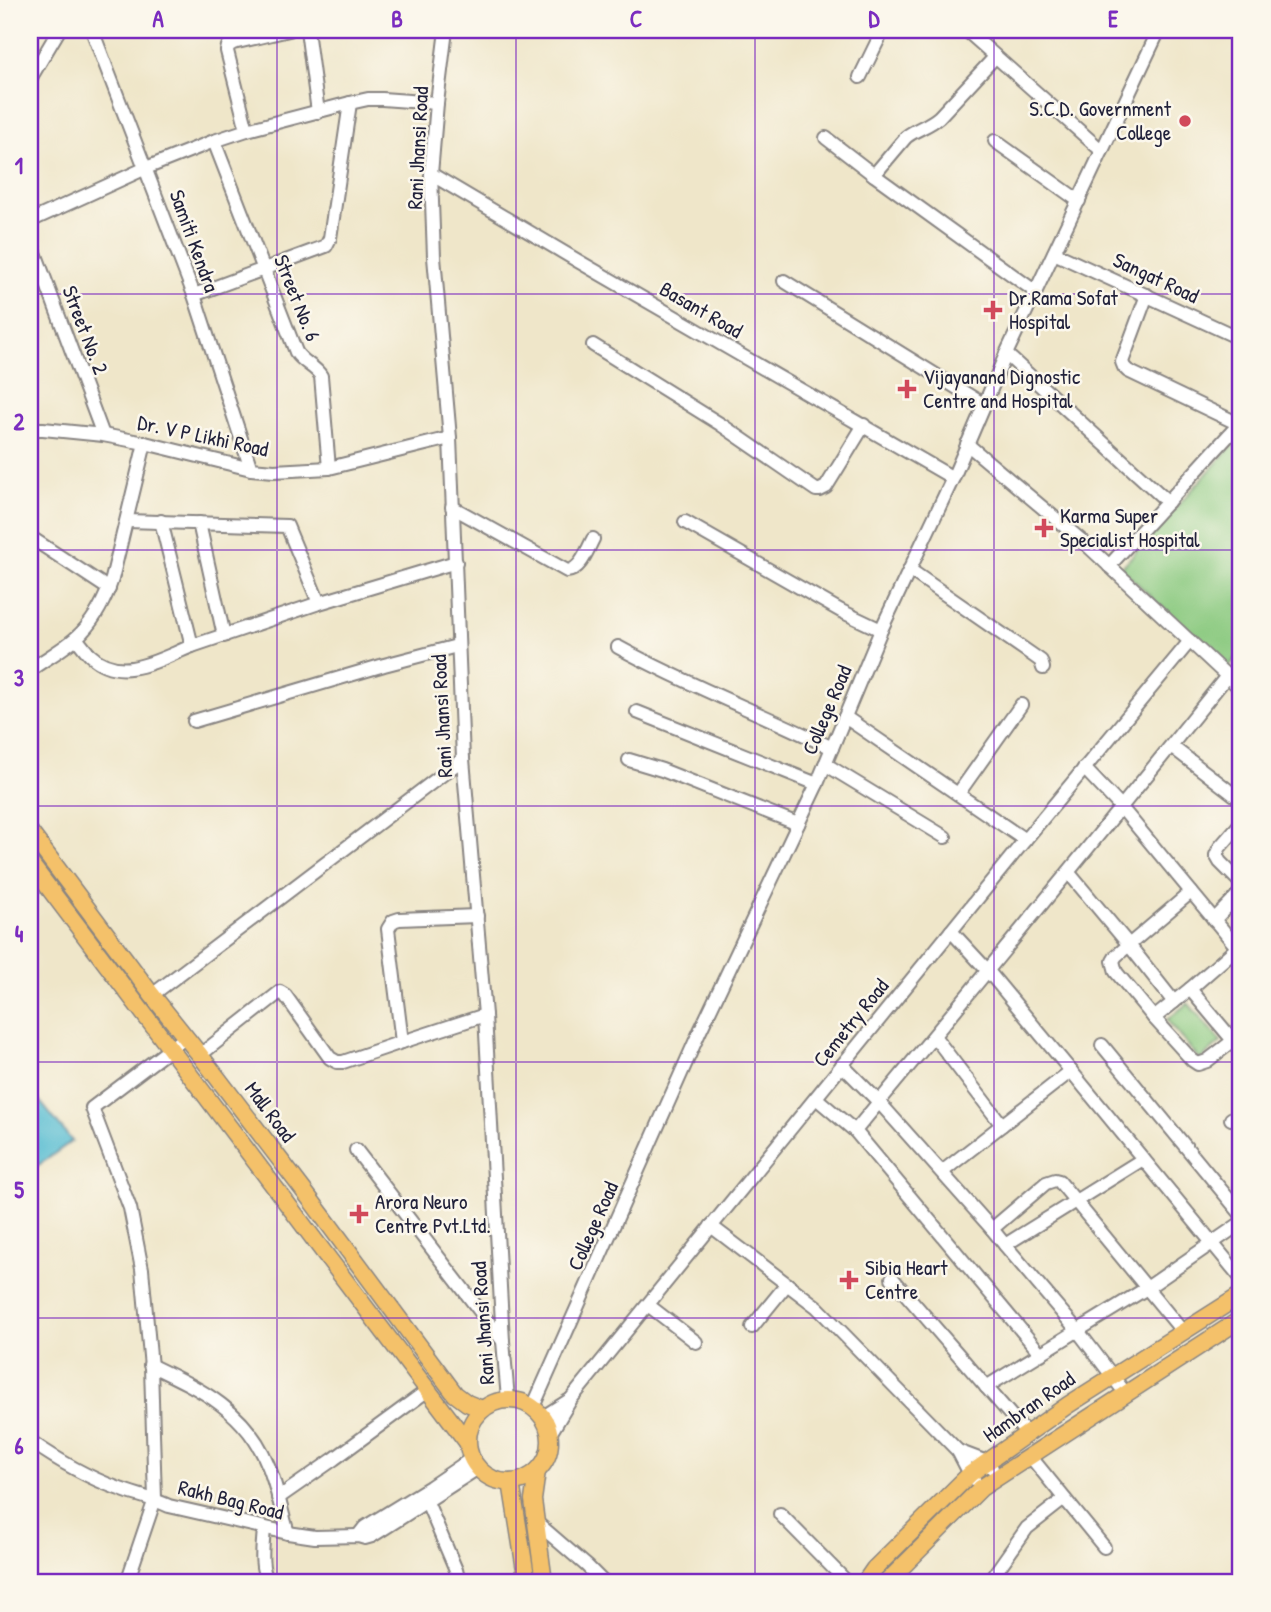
<svg xmlns="http://www.w3.org/2000/svg" width="1271" height="1612" viewBox="0 0 1271 1612" font-family="'Patrick Hand',sans-serif">
<rect width="100%" height="100%" fill="#fbf7ec"/>
<filter id="ink" filterUnits="userSpaceOnUse"><feTurbulence type="fractalNoise" baseFrequency=".0143" numOctaves="2"/><feDisplacementMap in="SourceGraphic" scale="14" xChannelSelector="R" yChannelSelector="G"/><feConvolveMatrix kernelMatrix="1 2 1 2 8 2 1 2 1" color-interpolation-filters="sRGB"/></filter>
<filter id="wash" filterUnits="userSpaceOnUse"><feTurbulence type="fractalNoise" baseFrequency=".00686" numOctaves="4" result="noise"/><feDisplacementMap in="SourceGraphic" scale="28" xChannelSelector="R" yChannelSelector="G"/><feGaussianBlur stdDeviation="1.57" result="paint"/><feColorMatrix in="noise" values="0 0 0 0 0 0 0 0 0 0 0 0 0 0 0 0 0 1.4 0 .05"/><feComposite in="paint" operator="in"/></filter>
<g filter="url(#wash)">
<rect width="100%" height="100%" fill="#efe6c9"/>
<g fill="#8cca81" stroke="#57765e" stroke-width="2">
<path d="M 1241,436 L 1241,653 L 1226,669 L 1121,568 Z"/>
<path d="M 1188,1003 L 1221,1042 L 1200,1060 L 1167,1020 Z"/>
</g>
<path fill="#53bbd1" stroke="#3a6e86" stroke-width="2" d="M 30,1089 L 72,1141 L 30,1171 Z"/>
</g>
<g filter="url(#ink)">
<g fill="none" stroke-linecap="round" stroke-linejoin="round">
<g stroke="#888482" stroke-width="16">
<g id="minor">
<path d="M 92,30 L 194,295 L 251,469"/>
<path d="M 307,30 L 318,112"/>
<path d="M 446,30 L 437,103 L 431,174 L 434,257 L 450,438 L 463,759 L 485,1015 L 503,1341 L 508,1399"/>
<path d="M 966,30 L 1102,151"/>
<path d="M 860,77 L 883,30"/>
<path d="M 30,79 L 59,30"/>
<path d="M 247,130 L 227,51 L 228,46 L 233,43 L 289,30"/>
<path d="M 826,138 L 874,175 L 1036,292"/>
<path d="M 214,141 L 296,352 C 303,363 315,366 321,376 L 329,468"/>
<path d="M 995,141 L 1079,201"/>
<path d="M 431,174 L 578,261 L 953,478"/>
<path d="M 874,175 L 906,137 C 916,129 929,126 939,117 L 995,57"/>
<path d="M 30,221 L 146,168 L 214,141 L 247,130 L 350,103 L 368,99 L 382,99 L 437,103"/>
<path d="M 30,239 L 103,435"/>
<path d="M 1054,253 L 1241,339"/>
<path d="M 784,281 L 983,404"/>
<path d="M 194,295 L 326,246 L 330,238 L 350,103"/>
<path d="M 1147,295 L 1122,362 L 1124,367 L 1128,371 L 1241,425"/>
<path d="M 593,345 L 720,424 L 816,490 L 820,490 L 826,487 L 864,425"/>
<path d="M 1006,354 L 1168,502"/>
<path d="M 30,429 L 43,429 L 103,435 L 145,443 L 251,469 L 274,471 L 329,468 L 450,438"/>
<path d="M 967,444 L 1088,546 L 1241,689"/>
<path d="M 452,507 L 567,571 C 581,570 587,550 593,539"/>
<path d="M 127,521 L 287,526 L 319,603 L 456,562"/>
<path d="M 161,521 L 192,646 L 319,603"/>
<path d="M 685,522 L 841,611 L 881,630"/>
<path d="M 199,523 L 224,636"/>
<path d="M 30,537 L 109,589"/>
<path d="M 1109,566 L 1239,424"/>
<path d="M 910,570 L 1034,656 L 1041,661 L 1043,668"/>
<path d="M 76,638 C 81,644 85,650 90,655 C 121,684 159,659 192,646"/>
<path d="M 618,647 C 687,685 761,713 832,748"/>
<path d="M 30,670 C 46,658 70,646 83,631 C 96,617 106,597 112,579 L 145,443"/>
<path d="M 637,712 L 817,784"/>
<path d="M 845,717 L 1025,840"/>
<path d="M 194,721 L 384,665 L 457,646"/>
<path d="M 1171,746 L 1241,800"/>
<path d="M 629,760 L 662,770 L 798,824"/>
<path d="M 825,764 L 945,837"/>
<path d="M 1084,768 L 1120,806 L 1241,952"/>
<path d="M 958,794 L 1021,705"/>
<path d="M 1241,823 L 1220,847 L 1216,855 L 1220,862 L 1241,883"/>
<path d="M 1069,873 L 1129,945 L 1174,1002"/>
<path d="M 477,916 L 399,919 L 393,921 L 388,929 L 402,1042 L 485,1015"/>
<path d="M 1214,920 L 1241,892"/>
<path d="M 951,931 L 988,971 L 1071,1071 L 1241,1278"/>
<path d="M 1238,947 L 1190,989 L 1241,1050"/>
<path d="M 1190,989 L 1154,1018 L 1192,1060 L 1198,1064 L 1207,1061 L 1234,1040"/>
<path d="M 152,995 L 463,759"/>
<path d="M 1154,1018 L 1116,972 L 1113,961 L 1116,956 L 1191,892"/>
<path d="M 934,1036 L 1002,1125 L 942,1172"/>
<path d="M 1102,1045 L 1241,1214"/>
<path d="M 200,1055 L 280,992 L 285,995 L 330,1058 L 337,1062 L 343,1062 L 402,1042"/>
<path d="M 842,1065 L 879,1102 L 855,1131 L 1041,1354"/>
<path d="M 816,1098 L 855,1131"/>
<path d="M 1231,1119 L 1241,1113"/>
<path d="M 1002,1125 L 1071,1071"/>
<path d="M 356,1150 L 503,1341"/>
<path d="M 711,1226 L 817,1307 L 958,1451 L 970,1474 L 974,1479"/>
<path d="M 992,1229 L 1005,1245 L 1143,1159"/>
<path d="M 1005,1245 L 1078,1331 L 1126,1394"/>
<path d="M 892,1278 L 1027,1434"/>
<path d="M 648,1305 L 696,1342"/>
<path d="M 752,1327 L 787,1284"/>
<path d="M 1183,1332 L 1059,1181 L 1055,1180 L 1046,1183 L 992,1229 L 879,1102 C 996,961 1112,819 1227,676"/>
<path d="M 150,1365 C 200,1389 246,1410 268,1465 C 277,1486 281,1511 288,1533"/>
<path d="M 986,1387 L 1147,1288 L 1241,1223"/>
<path d="M 533,1407 L 699,1033 L 817,784 L 881,630 L 953,478 L 1006,354 L 1159,30"/>
<path d="M 543,1417 L 568,1401"/>
<path d="M 550,1434 L 571,1399 L 1025,840 L 1190,641"/>
<path d="M 30,1441 C 56,1459 87,1477 117,1488 C 135,1495 152,1498 169,1506 L 288,1533 L 315,1537 L 358,1536 L 365,1538 L 372,1536 L 399,1519 L 478,1468"/>
<path d="M 958,1451 L 987,1462 L 992,1468"/>
<path d="M 1030,1456 L 1104,1547"/>
<path d="M 278,1498 L 334,1459 L 428,1390"/>
<path d="M 427,1502 L 456,1570 L 459,1582"/>
<path d="M 780,1514 L 847,1582"/>
<path d="M 536,1522 L 587,1566 L 603,1582"/>
<path d="M 264,1528 C 263,1546 259,1566 268,1582"/>
<path d="M 358,1536 L 365,1527 L 430,1487 L 471,1459"/>
<path d="M 127,1582 L 155,1499 L 151,1367 L 142,1269 L 130,1208 L 92,1108 L 186,1037"/>
<path d="M 989,1582 L 1027,1528 L 1064,1499"/>
</g>
</g>
<g stroke="#888482" stroke-width="19">
<g id="major">
<path d="M 30,832 L 152,995 L 200,1055 L 310,1199 L 455,1394 L 467,1403 L 482,1409"/>
<path d="M 30,863 L 467,1442"/>
<circle cx="509" cy="1441" r="41"/>
<path d="M 537,1471 L 533,1500 L 544,1582"/>
<path d="M 511,1482 L 527,1582"/>
<path d="M 865,1582 L 874,1569 L 970,1474 L 1068,1405 L 1241,1295"/>
<path d="M 887,1582 L 981,1488 L 1241,1319"/>
</g>
</g>
<use href="#minor" stroke="#fff" stroke-width="12"/>
<use href="#major" stroke="#f4c16a" stroke-width="16"/>
</g>
</g>
<path fill="none" stroke="#7b2cbf" stroke-width="2" stroke-opacity="0.55" d="M 277,30 L 277,1582M 516,30 L 516,1582M 755,30 L 755,1582M 994,30 L 994,1582M 30,294 L 1241,294M 30,550 L 1241,550M 30,806 L 1241,806M 30,1062 L 1241,1062M 30,1318 L 1241,1318"/>
<g fill="#d1495b" stroke="#fbf7ec" stroke-width="2.5">
<circle cx="1185" cy="121" r="7"/>
<path d="M989.5 299.5h7v7h7v7h-7v7h-7v-7h-7v-7h7z"/>
<path d="M903.5 378.5h7v7h7v7h-7v7h-7v-7h-7v-7h7z"/>
<path d="M1040.5 517.5h7v7h7v7h-7v7h-7v-7h-7v-7h7z"/>
<path d="M355.5 1203.5h7v7h7v7h-7v7h-7v-7h-7v-7h7z"/>
<path d="M845.5 1269.5h7v7h7v7h-7v7h-7v-7h-7v-7h7z"/>
</g>
<g text-anchor="middle" stroke-width="5" stroke-linejoin="round" paint-order="stroke">
<g font-size="21" fill="#22223b" stroke="#fbf7ec" text-anchor="start">
<text x="1171" y="116" text-anchor="end">S.C.D. Government<tspan x="1171" dy="24">College</tspan></text>
<text x="1009" y="305">Dr.Rama Sofat<tspan x="1009" dy="24">Hospital</tspan></text>
<text x="923" y="384">Vijayanand Dignostic<tspan x="923" dy="24">Centre and Hospital</tspan></text>
<text x="1060" y="523">Karma Super<tspan x="1060" dy="24">Specialist Hospital</tspan></text>
<text x="375" y="1209">Arora Neuro<tspan x="375" dy="24">Centre Pvt.Ltd.</tspan></text>
<text x="865" y="1275">Sibia Heart<tspan x="865" dy="24">Centre</tspan></text>
</g>
<g font-size="21" fill="#22223b" stroke="#fbf7ec">
<text transform="translate(418 148) rotate(-87)" y="7">Rani Jhansi Road</text>
<text transform="translate(194 241) rotate(70)" y="7">Samiti Kendra</text>
<text transform="translate(1156 278) rotate(25)" y="7">Sangat Road</text>
<text transform="translate(297 298) rotate(68)" y="7">Street No. 6</text>
<text transform="translate(701 310) rotate(30)" y="7">Basant Road</text>
<text transform="translate(85 330) rotate(69)" y="7">Street No. 2</text>
<text transform="translate(203 436) rotate(12)" y="7">Dr. V P Likhi Road</text>
<text transform="translate(827 710) rotate(-67)" y="7">College Road</text>
<text transform="translate(442 716) rotate(-93)" y="7">Rani Jhansi Road</text>
<text transform="translate(851 1023) rotate(-51)" y="7">Cemetry Road</text>
<text transform="translate(270 1112) rotate(53)" y="7">Mall Road</text>
<text transform="translate(593 1226) rotate(-66)" y="7">College Road</text>
<text transform="translate(483 1323) rotate(-94)" y="7">Rani Jhansi Road</text>
<text transform="translate(1029 1407) rotate(-35)" y="7">Hambran Road</text>
<text transform="translate(231 1500) rotate(14)" y="7">Rakh Bag Road</text>
</g>
</g>
<rect width="1271" height="1612" fill="none" stroke="#fbf7ec" stroke-width="77"/>
<rect x="38" y="38" width="1194" height="1536" fill="none" stroke="#7b2cbf" stroke-width="2.5"/>
<g font-size="23" text-anchor="middle" font-weight="bold" fill="#7b2cbf">
<text x="158" y="27">A</text>
<text x="397" y="27">B</text>
<text x="636" y="27">C</text>
<text x="874" y="27">D</text>
<text x="1113" y="27">E</text>
<text x="19" y="174">1</text>
<text x="19" y="430">2</text>
<text x="19" y="686">3</text>
<text x="19" y="942">4</text>
<text x="19" y="1198">5</text>
<text x="19" y="1454">6</text>
</g>
</svg>
